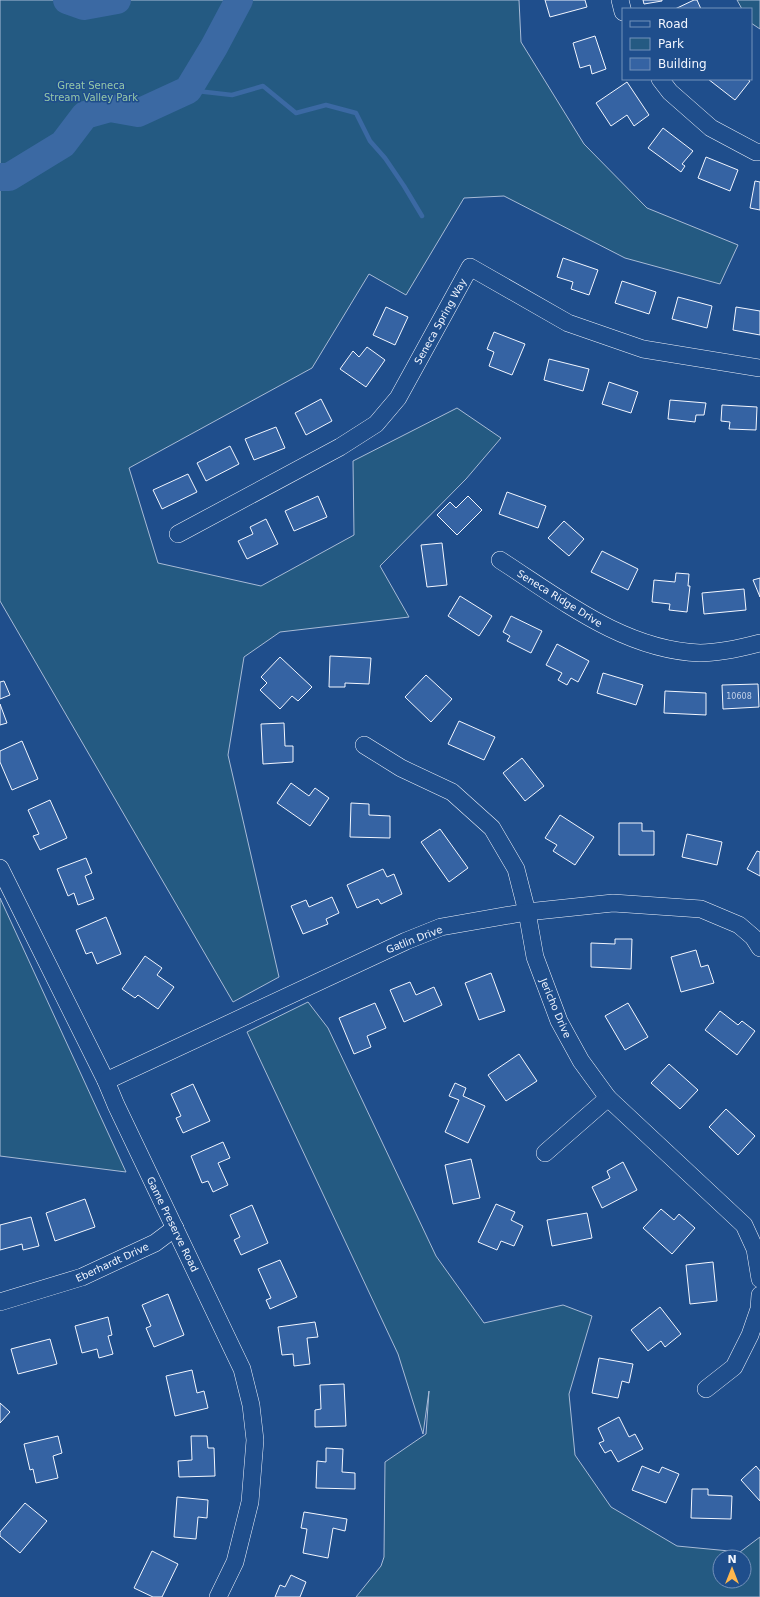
<svg xmlns="http://www.w3.org/2000/svg" width="760" height="1597" viewBox="0 0 760 1597" font-family="'DejaVu Sans',sans-serif">
<rect width="100%" height="100%" fill="#1f4e8c"/>
<g fill="#245a82" stroke="#a8bbd7" fill-rule="evenodd">
<path d="M 0,0 L 519,0 L 521,42 L 584,144 L 647,208 L 738,245 L 720,284 L 625,258 L 504,196 L 464,198 L 406,295 L 369,274 L 312,368 L 129,468 L 158,563 L 261,586 L 354,535 L 353,461 L 457,408 L 501,438 L 466,479 L 380,566 L 409,617 L 280,632 L 244,657 L 228,755 L 279,977 L 233,1002 L 0,601 Z"/>
<path d="M 737,0 L 760,0 L 760,29 L 751,23 L 751,9 L 742,9 Z"/>
<path d="M 0,898 L 126,1172 L 0,1156 Z"/>
<path d="M 308,1002 L 328,1028 L 436,1256 L 484,1323 L 563,1305 L 592,1316 L 569,1394 L 575,1455 L 611,1507 L 677,1546 L 740,1552 L 760,1537 L 760,1597 L 356,1597 L 381,1566 L 384,1557 L 385,1462 L 426,1434 L 429,1391 L 423,1434 L 398,1354 L 247,1032 ZM 720,1557 L 744,1557 L 744,1581 L 720,1581 Z"/>
</g>
<g fill="none" stroke-linecap="round" stroke-linejoin="round">
<path stroke="#3b69a3" stroke-width="4.5" d="M 188,90 L 232,95 L 263,86 L 296,113 L 326,105 L 356,113 L 370,141 L 385,158 L 404,186 L 422,216"/>
<g stroke="#3b69a3" stroke-width="28">
<path d="M 67,0 L 84,6 L 117,0"/>
<path d="M 0,177 L 9,177 L 63,144 L 85,115 L 110,108 L 138,113 L 188,90 L 214,47 L 239,0"/>
</g>
</g>
<g fill="#3563a3" stroke="#f2f6ff">
<path d="M 545,0 L 585,0 L 587,7 L 550,17 Z"/>
<path d="M 643,0 L 662,0 L 662,1 L 644,4 Z"/>
<path d="M 694,0 L 697,0 L 701,9 L 675,9 Z"/>
<path d="M 595,36 L 606,69 L 592,74 L 590,65 L 580,68 L 573,43 Z"/>
<path d="M 708,79 L 747,79 L 750,81 L 735,100 Z"/>
<path d="M 627,82 L 649,115 L 634,126 L 627,115 L 611,126 L 596,103 Z"/>
<path d="M 663,128 L 693,151 L 682,164 L 685,166 L 681,172 L 648,148 Z"/>
<path d="M 706,157 L 738,170 L 730,191 L 698,178 Z"/>
<path d="M 755,181 L 760,182 L 760,210 L 750,208 Z"/>
<path d="M 563,258 L 598,270 L 589,295 L 571,289 L 573,282 L 557,277 Z"/>
<path d="M 622,281 L 656,292 L 649,314 L 615,303 Z"/>
<path d="M 678,297 L 712,306 L 707,328 L 672,319 Z"/>
<path d="M 386,307 L 408,317 L 395,345 L 373,335 Z"/>
<path d="M 736,307 L 760,311 L 760,335 L 733,330 Z"/>
<path d="M 494,332 L 525,344 L 512,375 L 489,366 L 494,352 L 487,349 Z"/>
<path d="M 367,347 L 385,360 L 366,387 L 340,369 L 353,351 L 359,357 Z"/>
<path d="M 549,359 L 589,369 L 583,391 L 544,380 Z"/>
<path d="M 609,382 L 638,392 L 631,413 L 602,404 Z"/>
<path d="M 321,399 L 332,421 L 306,435 L 295,413 Z"/>
<path d="M 670,400 L 706,403 L 704,415 L 696,415 L 695,422 L 668,419 Z"/>
<path d="M 722,405 L 757,407 L 756,430 L 729,429 L 730,422 L 721,421 Z"/>
<path d="M 276,427 L 285,448 L 254,460 L 245,439 Z"/>
<path d="M 230,446 L 239,464 L 206,481 L 197,463 Z"/>
<path d="M 188,474 L 197,492 L 162,509 L 153,490 Z"/>
<path d="M 507,492 L 546,506 L 538,528 L 499,514 Z"/>
<path d="M 318,496 L 327,517 L 294,531 L 285,511 Z"/>
<path d="M 468,496 L 482,510 L 457,535 L 437,515 L 450,502 L 456,508 Z"/>
<path d="M 266,519 L 278,544 L 247,559 L 238,541 L 253,534 L 250,527 Z"/>
<path d="M 564,521 L 584,539 L 569,556 L 548,538 Z"/>
<path d="M 442,543 L 447,585 L 427,587 L 421,545 Z"/>
<path d="M 602,551 L 638,569 L 628,590 L 591,572 Z"/>
<path d="M 676,573 L 689,574 L 688,586 L 690,586 L 687,612 L 669,610 L 670,604 L 652,602 L 654,580 L 675,582 Z"/>
<path d="M 760,578 L 760,597 L 753,580 Z"/>
<path d="M 744,589 L 746,610 L 704,614 L 702,593 Z"/>
<path d="M 460,596 L 492,616 L 479,636 L 448,616 Z"/>
<path d="M 511,616 L 542,631 L 531,653 L 507,641 L 510,636 L 503,632 Z"/>
<path d="M 557,644 L 589,661 L 578,682 L 571,678 L 567,685 L 558,680 L 562,673 L 546,665 Z"/>
<path d="M 330,656 L 371,658 L 369,684 L 345,683 L 345,687 L 329,687 Z"/>
<path d="M 280,657 L 312,687 L 298,701 L 292,696 L 280,709 L 260,690 L 267,683 L 261,677 Z"/>
<path d="M 603,673 L 643,685 L 636,705 L 597,693 Z"/>
<path d="M 426,675 L 452,699 L 431,722 L 405,697 Z"/>
<path d="M 4,681 L 10,695 L 0,699 L 0,682 Z"/>
<path d="M 758,684 L 759,707 L 723,709 L 722,685 Z"/>
<path d="M 665,691 L 706,693 L 706,715 L 664,713 Z"/>
<path d="M 0,704 L 7,723 L 0,725 Z"/>
<path d="M 459,721 L 495,737 L 484,760 L 448,744 Z"/>
<path d="M 284,723 L 285,746 L 293,746 L 293,762 L 263,764 L 261,724 Z"/>
<path d="M 22,741 L 38,779 L 12,790 L 0,762 L 0,751 Z"/>
<path d="M 522,758 L 544,786 L 525,801 L 503,773 Z"/>
<path d="M 291,783 L 309,796 L 315,788 L 329,798 L 310,826 L 277,803 Z"/>
<path d="M 50,800 L 67,838 L 40,850 L 33,836 L 39,834 L 28,810 Z"/>
<path d="M 351,803 L 369,804 L 369,815 L 390,816 L 390,838 L 350,837 Z"/>
<path d="M 560,815 L 594,837 L 575,865 L 553,851 L 557,845 L 545,838 Z"/>
<path d="M 619,823 L 642,823 L 642,831 L 654,831 L 654,855 L 619,855 Z"/>
<path d="M 440,829 L 468,868 L 449,882 L 421,842 Z"/>
<path d="M 687,834 L 722,842 L 717,865 L 682,857 Z"/>
<path d="M 757,851 L 760,852 L 760,876 L 747,869 Z"/>
<path d="M 86,858 L 92,873 L 85,876 L 94,899 L 78,905 L 74,893 L 68,896 L 57,869 Z"/>
<path d="M 383,869 L 387,877 L 394,874 L 402,894 L 381,904 L 378,899 L 357,908 L 347,885 Z"/>
<path d="M 332,897 L 339,913 L 326,919 L 328,924 L 303,934 L 291,906 L 306,900 L 309,907 Z"/>
<path d="M 106,917 L 121,954 L 97,964 L 92,952 L 86,954 L 76,930 Z"/>
<path d="M 615,939 L 632,939 L 631,969 L 591,967 L 591,943 L 615,944 Z"/>
<path d="M 696,950 L 701,967 L 708,965 L 714,983 L 681,992 L 671,957 Z"/>
<path d="M 145,956 L 162,968 L 157,975 L 174,987 L 158,1009 L 138,995 L 135,998 L 122,989 Z"/>
<path d="M 491,973 L 505,1011 L 479,1020 L 465,983 Z"/>
<path d="M 410,982 L 416,995 L 434,987 L 442,1005 L 404,1022 L 390,990 Z"/>
<path d="M 375,1003 L 386,1028 L 367,1036 L 371,1047 L 354,1054 L 339,1018 Z"/>
<path d="M 628,1003 L 648,1037 L 625,1050 L 605,1016 Z"/>
<path d="M 720,1011 L 738,1025 L 742,1021 L 755,1031 L 737,1055 L 705,1030 Z"/>
<path d="M 519,1054 L 537,1081 L 506,1101 L 488,1075 Z"/>
<path d="M 669,1064 L 698,1090 L 680,1109 L 651,1083 Z"/>
<path d="M 455,1083 L 466,1088 L 463,1096 L 485,1106 L 468,1143 L 445,1132 L 459,1100 L 449,1096 Z"/>
<path d="M 193,1084 L 210,1121 L 183,1133 L 176,1118 L 181,1116 L 171,1094 Z"/>
<path d="M 726,1109 L 755,1136 L 738,1155 L 709,1127 Z"/>
<path d="M 223,1142 L 230,1158 L 218,1163 L 228,1185 L 213,1192 L 208,1181 L 202,1183 L 191,1156 Z"/>
<path d="M 471,1159 L 480,1198 L 453,1204 L 445,1165 Z"/>
<path d="M 623,1162 L 637,1190 L 602,1208 L 592,1187 L 610,1178 L 607,1171 Z"/>
<path d="M 85,1199 L 95,1227 L 55,1241 L 46,1213 Z"/>
<path d="M 496,1204 L 515,1212 L 511,1220 L 523,1226 L 514,1246 L 501,1241 L 497,1250 L 478,1242 Z"/>
<path d="M 252,1205 L 268,1243 L 241,1255 L 234,1240 L 240,1237 L 230,1215 Z"/>
<path d="M 661,1209 L 674,1220 L 679,1214 L 695,1228 L 672,1254 L 643,1228 Z"/>
<path d="M 587,1213 L 592,1238 L 552,1246 L 547,1220 Z"/>
<path d="M 31,1217 L 39,1246 L 23,1250 L 22,1244 L 0,1250 L 0,1225 Z"/>
<path d="M 280,1260 L 297,1297 L 270,1309 L 266,1300 L 271,1298 L 258,1269 Z"/>
<path d="M 713,1262 L 717,1301 L 690,1304 L 686,1265 Z"/>
<path d="M 168,1294 L 184,1335 L 154,1347 L 146,1328 L 151,1326 L 142,1305 Z"/>
<path d="M 660,1307 L 681,1334 L 665,1347 L 661,1341 L 648,1351 L 631,1330 Z"/>
<path d="M 108,1317 L 112,1335 L 108,1336 L 113,1354 L 99,1358 L 97,1349 L 82,1353 L 75,1326 Z"/>
<path d="M 315,1322 L 318,1337 L 307,1338 L 310,1364 L 294,1366 L 293,1354 L 282,1355 L 278,1327 Z"/>
<path d="M 50,1339 L 57,1364 L 18,1374 L 11,1349 Z"/>
<path d="M 599,1358 L 633,1364 L 629,1383 L 622,1381 L 618,1398 L 592,1393 Z"/>
<path d="M 192,1370 L 197,1393 L 204,1391 L 208,1408 L 175,1416 L 166,1376 Z"/>
<path d="M 344,1384 L 346,1426 L 315,1427 L 315,1410 L 321,1409 L 320,1385 Z"/>
<path d="M 0,1403 L 10,1412 L 0,1423 Z"/>
<path d="M 619,1417 L 629,1437 L 635,1434 L 643,1449 L 618,1462 L 611,1450 L 605,1453 L 599,1443 L 604,1441 L 598,1428 Z"/>
<path d="M 58,1436 L 62,1453 L 53,1456 L 58,1478 L 36,1483 L 33,1469 L 30,1470 L 24,1444 Z"/>
<path d="M 191,1436 L 207,1436 L 208,1448 L 214,1448 L 215,1476 L 179,1477 L 178,1461 L 192,1460 Z"/>
<path d="M 326,1448 L 343,1449 L 342,1472 L 355,1473 L 355,1489 L 316,1488 L 317,1461 L 326,1462 Z"/>
<path d="M 642,1466 L 659,1473 L 662,1467 L 679,1474 L 666,1503 L 632,1490 Z"/>
<path d="M 756,1466 L 760,1471 L 760,1501 L 741,1480 Z"/>
<path d="M 692,1489 L 708,1489 L 708,1495 L 732,1496 L 731,1519 L 691,1518 Z"/>
<path d="M 177,1497 L 208,1500 L 207,1518 L 198,1517 L 196,1539 L 174,1537 Z"/>
<path d="M 25,1503 L 47,1521 L 20,1553 L 0,1536 L 0,1532 Z"/>
<path d="M 304,1512 L 347,1519 L 345,1531 L 333,1528 L 328,1558 L 303,1553 L 307,1529 L 301,1528 Z"/>
<path d="M 152,1551 L 178,1564 L 162,1597 L 153,1597 L 134,1588 Z"/>
<path d="M 291,1575 L 306,1582 L 300,1597 L 275,1597 L 280,1585 L 285,1587 Z"/>
</g>
<g fill="none" stroke-linecap="round" stroke-linejoin="round">
<g stroke="#f2f6ff" stroke-width="18">
<g id="minor">
<path d="M 620,0 L 623,12"/>
<path d="M 660,79 L 670,92 L 711,128 L 756,152 L 760,152"/>
<path d="M 178,534 L 340,447 L 376,424 L 398,398 L 470,267 L 568,323 L 643,349 L 760,368"/>
<path d="M 500,560 C 562,600 624,650 700,653 C 720,653 741,648 760,643"/>
<path d="M 364,745 L 401,768 L 452,792 L 492,828 L 516,869 L 527,912 L 535,957 L 559,1021 L 581,1061 L 608,1098 L 744,1225 L 755,1249 L 760,1279"/>
<path d="M 0,868 L 106,1081 L 116,1105 L 242,1369 L 251,1405 L 255,1440 L 250,1502 L 235,1562 L 218,1597"/>
<path d="M 106,1081 L 406,941 L 441,927 L 527,912 L 613,903 L 701,909 L 739,925 L 753,937 L 760,948"/>
<path d="M 545,1153 L 608,1098"/>
<path d="M 0,1302 L 82,1277 L 155,1243 L 175,1228"/>
<path d="M 706,1389 L 734,1367 L 750,1335 L 759,1309 L 760,1295"/>
</g>
</g>
<use href="#minor" stroke="#1f4e8c" stroke-width="17"/>
</g>
<g text-anchor="middle" stroke-width="3" stroke-linejoin="round" paint-order="stroke">
<g font-size="8" fill="#c3d1e8">
<text x="739" y="699">10608</text>
</g>
<g font-size="10" fill="#97c8a6" stroke="#1f4e8c">
<text x="91" y="89">Great Seneca<tspan x="91" dy="12">Stream Valley Park</tspan></text>
</g>
<g font-size="10" fill="#f2f6ff" stroke="#1f4e8c">
<text transform="translate(440 321) rotate(-61)" y="4">Seneca Spring Way</text>
<text transform="translate(560 598) rotate(32)" y="4">Seneca Ridge Drive</text>
<text transform="translate(414 939) rotate(-21)" y="4">Gatlin Drive</text>
<text transform="translate(556 1008) rotate(67)" y="4">Jericho Drive</text>
<text transform="translate(173 1224) rotate(64)" y="4">Game Preserve Road</text>
<text transform="translate(112 1262) rotate(-25)" y="4">Eberhardt Drive</text>
</g>
</g>
<rect x="622" y="8" width="130" height="72" fill="#1f4e8c" stroke="#7391ba"/>
<rect x="630" y="21" width="20" height="6" fill="#1f4e8c" stroke="#7391ba"/>
<text x="658" y="28" font-size="12" fill="#f2f6ff">Road</text>
<rect x="630" y="38" width="20" height="12" fill="#245a82" stroke="#7391ba"/>
<text x="658" y="48" font-size="12" fill="#f2f6ff">Park</text>
<rect x="630" y="58" width="20" height="12" fill="#3563a3" stroke="#7391ba"/>
<text x="658" y="68" font-size="12" fill="#f2f6ff">Building</text>
<g transform="translate(732 1569)"><circle r="19" fill="#1f4e8c" stroke="#7391ba"/>
<path d="M0-3L7 15L0 10L-7 15Z" fill="#ffb74d"/>
<text y="-6" font-size="11" font-weight="bold" text-anchor="middle" fill="#f2f6ff">N</text>
</g>
</svg>
